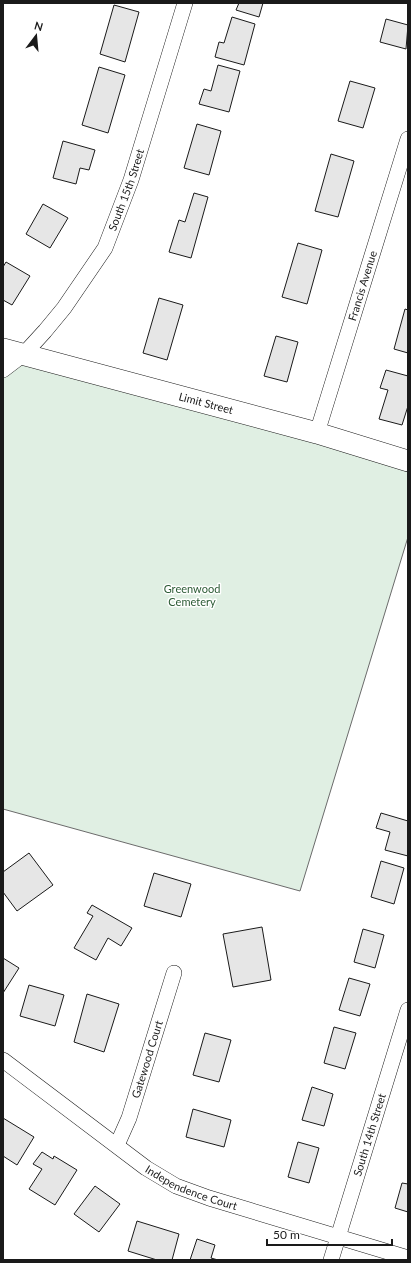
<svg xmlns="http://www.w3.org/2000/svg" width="411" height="1263" viewBox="0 0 411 1263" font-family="Lato,sans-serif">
<rect width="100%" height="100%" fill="#fff"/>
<path fill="#e0efe3" stroke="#6a6a6a" d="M 24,354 L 408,461 L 408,537 L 300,891 L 3,809 L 3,370 Z"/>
<g fill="#e6e6e6" stroke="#1a1a1a">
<path d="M 239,3 L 263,3 L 259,17 L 236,10 Z"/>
<path d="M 114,5 L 139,12 L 125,62 L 100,54 Z"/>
<path d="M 232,17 L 255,24 L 244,65 L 215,57 L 219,42 L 224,43 Z"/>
<path d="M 386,19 L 408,25 L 406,49 L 380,42 Z"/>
<path d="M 218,65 L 240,71 L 229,112 L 199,104 L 204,89 L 211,91 Z"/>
<path d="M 99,67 L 125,75 L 108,133 L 82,125 Z"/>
<path d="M 350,81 L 375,88 L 363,128 L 338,121 Z"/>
<path d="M 197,124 L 221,131 L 209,175 L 184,168 Z"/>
<path d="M 63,141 L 95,150 L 89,170 L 80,168 L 76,184 L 53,178 Z"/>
<path d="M 331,154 L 354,161 L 338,217 L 315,211 Z"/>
<path d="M 194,193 L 208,197 L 191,258 L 169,252 L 179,220 L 185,222 Z"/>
<path d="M 43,204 L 68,218 L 50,248 L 26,234 Z"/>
<path d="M 298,243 L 322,250 L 307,304 L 282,297 Z"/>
<path d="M 6,262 L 30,276 L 12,305 L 3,300 L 3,267 Z"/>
<path d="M 159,298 L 183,305 L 167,360 L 143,353 Z"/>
<path d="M 405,309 L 408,310 L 408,353 L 394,349 Z"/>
<path d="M 276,336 L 298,342 L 287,382 L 264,376 Z"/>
<path d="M 386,370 L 408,376 L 408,406 L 402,425 L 379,419 L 388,390 L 380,388 Z"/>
<path d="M 381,813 L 408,821 L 408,856 L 385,850 L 390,832 L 376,828 Z"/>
<path d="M 29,853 L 53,885 L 17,911 L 3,892 L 3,872 Z"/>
<path d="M 381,861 L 404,868 L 394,904 L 371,897 Z"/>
<path d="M 154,873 L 191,884 L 181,917 L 144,906 Z"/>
<path d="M 92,905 L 132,928 L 121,946 L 108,938 L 96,960 L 74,948 L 93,916 L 87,913 Z"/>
<path d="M 262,927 L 271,980 L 233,987 L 223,934 Z"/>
<path d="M 363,929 L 384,935 L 375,968 L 354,962 Z"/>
<path d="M 3,958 L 19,968 L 3,993 Z"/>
<path d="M 349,978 L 370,984 L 360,1016 L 339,1010 Z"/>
<path d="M 29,985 L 64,995 L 55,1026 L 20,1016 Z"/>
<path d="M 87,994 L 119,1004 L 104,1052 L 74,1042 Z"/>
<path d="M 334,1027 L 356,1033 L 345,1069 L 324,1063 Z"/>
<path d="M 205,1033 L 231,1040 L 219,1082 L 193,1075 Z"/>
<path d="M 312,1087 L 333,1094 L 324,1126 L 302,1120 Z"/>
<path d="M 193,1109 L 231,1120 L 224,1147 L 186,1137 Z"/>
<path d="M 3,1118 L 34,1137 L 17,1165 L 3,1156 Z"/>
<path d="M 298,1142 L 319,1148 L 309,1183 L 288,1177 Z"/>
<path d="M 42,1152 L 53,1159 L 54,1156 L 77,1170 L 55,1205 L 29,1189 L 42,1169 L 33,1164 Z"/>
<path d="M 402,1183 L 408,1184 L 408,1212 L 395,1208 Z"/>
<path d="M 95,1186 L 120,1204 L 99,1232 L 74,1214 Z"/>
<path d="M 137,1221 L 179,1234 L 172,1260 L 157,1260 L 128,1251 Z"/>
<path d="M 197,1239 L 215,1245 L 211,1258 L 218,1260 L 190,1260 Z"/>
</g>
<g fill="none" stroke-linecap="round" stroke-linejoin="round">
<g stroke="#1a1a1a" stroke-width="16">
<g id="street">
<path id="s1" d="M 3,370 L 24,354 L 45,331 L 64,308 L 105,248 L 131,180 L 185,3"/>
<path id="s2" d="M 317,433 L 408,139"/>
<path id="s3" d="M 3,1060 L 146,1168 L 176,1186 L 209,1198 L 408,1258"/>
<path id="s4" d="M 117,1145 L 129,1118 L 174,973"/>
<path id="s5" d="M 331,1260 L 408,1010"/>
</g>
</g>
<g stroke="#1a1a1a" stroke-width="22">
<g id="secondary">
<path id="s6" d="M 3,349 L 317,433 L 408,461"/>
</g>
</g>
<use href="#street" stroke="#fff" stroke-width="15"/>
<use href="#secondary" stroke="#fff" stroke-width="21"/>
</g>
<g text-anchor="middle" stroke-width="3" stroke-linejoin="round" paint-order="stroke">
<g font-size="11" fill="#1a1a1a" stroke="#fff">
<text dy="4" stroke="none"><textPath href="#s1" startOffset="222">South 15th Street</textPath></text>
<text dy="4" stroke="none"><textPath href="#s2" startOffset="154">Francis Avenue</textPath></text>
<text dy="4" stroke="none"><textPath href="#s6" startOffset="210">Limit Street</textPath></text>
<text dy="4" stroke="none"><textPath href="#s4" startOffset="91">Gatewood Court</textPath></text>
<text dy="4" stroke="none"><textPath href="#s5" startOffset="131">South 14th Street</textPath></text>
<text dy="4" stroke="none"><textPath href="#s3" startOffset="229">Independence Court</textPath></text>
</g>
<g font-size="11" fill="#2b5a34" stroke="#fff">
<text x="192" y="593">Greenwood<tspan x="192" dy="13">Cemetery</tspan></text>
</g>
</g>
<rect width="411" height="1263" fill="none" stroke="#1a1a1a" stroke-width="8"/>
<g transform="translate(36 36) rotate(16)" stroke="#ffffff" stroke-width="3" paint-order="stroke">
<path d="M0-3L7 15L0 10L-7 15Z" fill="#1a1a1a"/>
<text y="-6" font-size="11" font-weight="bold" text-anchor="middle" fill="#1a1a1a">N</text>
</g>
<path d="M267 1239v6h125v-6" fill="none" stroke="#1a1a1a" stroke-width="2"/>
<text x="273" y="1239" font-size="12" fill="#1a1a1a" stroke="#ffffff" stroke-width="3" paint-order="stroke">50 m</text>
</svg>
